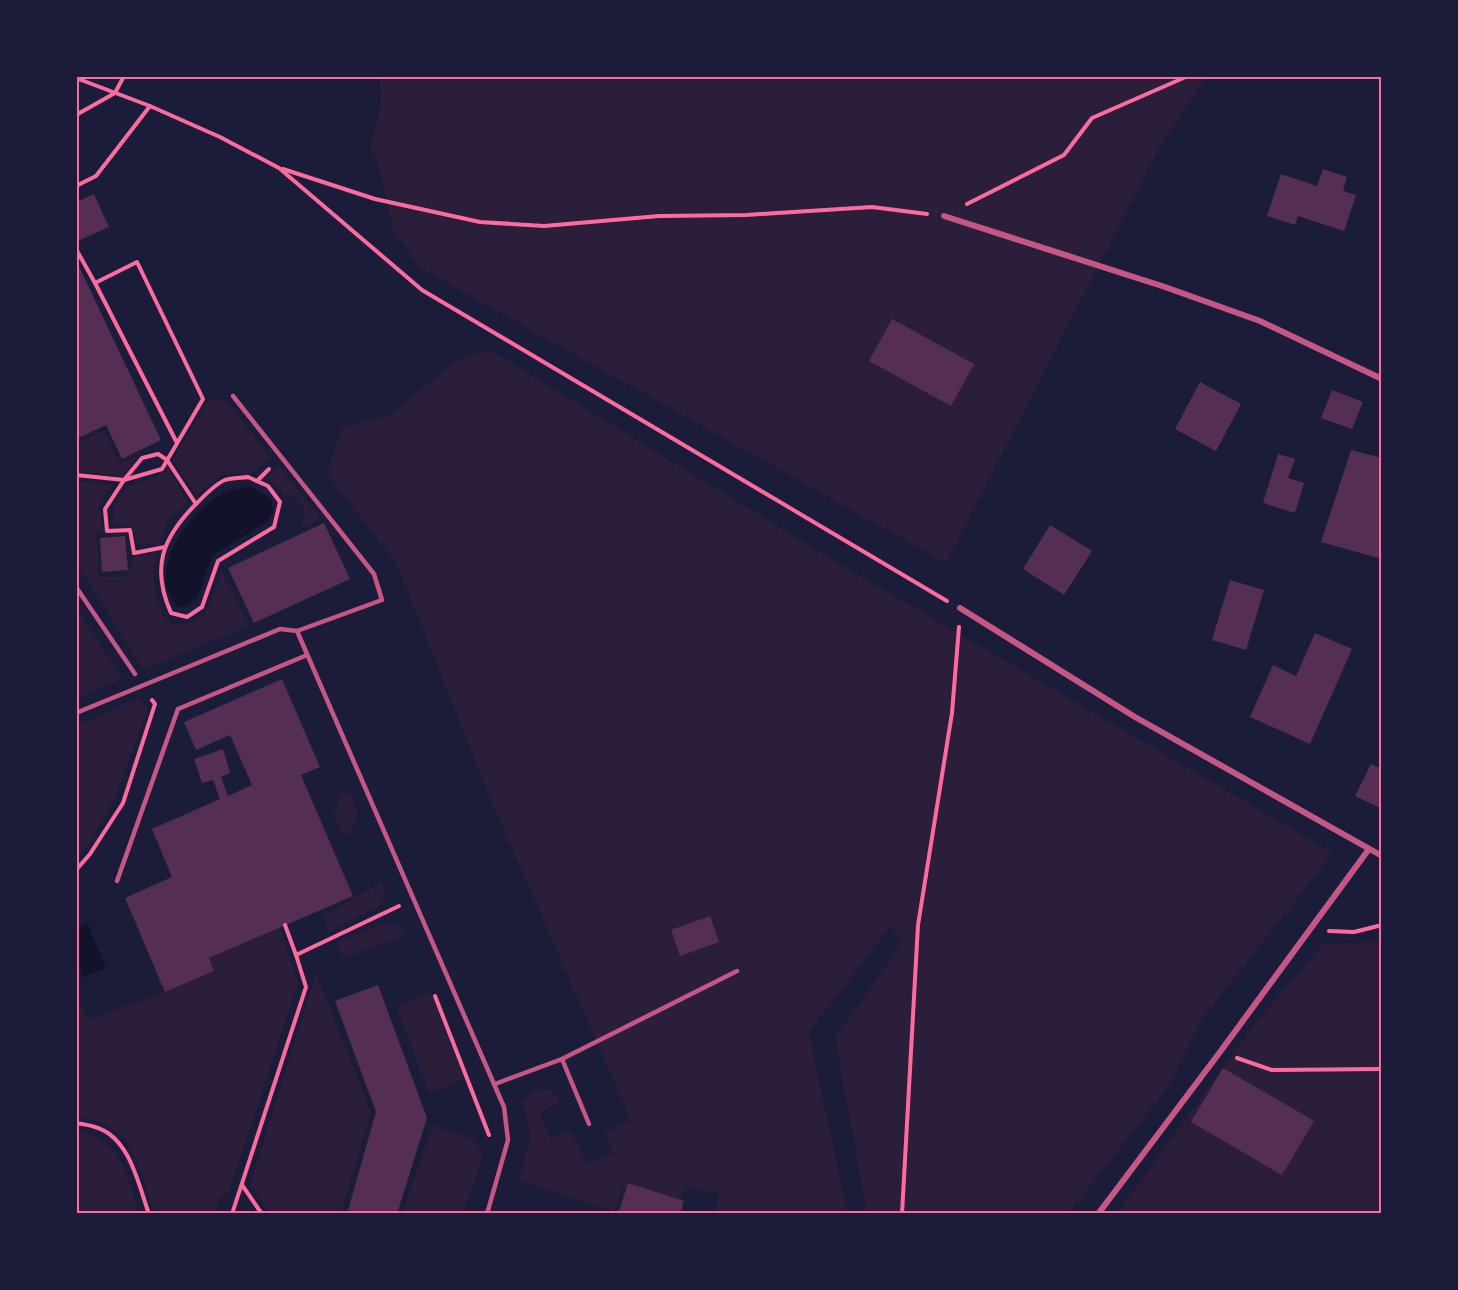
<svg xmlns="http://www.w3.org/2000/svg" width="1458" height="1290" viewBox="0 0 1458 1290" font-family="'Exo 2',sans-serif">
<rect width="100%" height="100%" fill="#1b1b3a"/>
<g fill="#2a1e3b">
<path d="M 380,77 L 1206,77 L 1159,148 L 946,563 L 421,268 L 393,230 L 381,173 L 370,144 L 381,107 Z"/>
<path d="M 490,350 L 828,557 L 1333,853 L 1201,1020 L 1170,1085 L 1068,1213 L 867,1213 L 835,1038 L 903,942 L 890,927 L 809,1032 L 847,1213 L 715,1213 L 719,1194 L 686,1186 L 679,1205 L 622,1188 L 615,1211 L 518,1181 L 531,1137 L 522,1101 L 533,1092 L 551,1089 L 560,1103 L 539,1113 L 550,1138 L 571,1131 L 587,1164 L 613,1153 L 605,1133 L 631,1120 L 488,793 L 397,564 L 327,474 L 342,427 L 390,415 L 457,360 Z"/>
<path d="M 212,399 L 222,399 L 230,406 L 270,457 L 251,473 L 222,475 L 196,495 L 173,460 L 208,401 Z"/>
<path d="M 105,430 L 119,463 L 140,454 L 123,476 L 77,471 L 77,443 Z"/>
<path d="M 279,465 L 320,519 L 302,528 L 304,507 L 295,496 L 285,495 L 267,478 Z"/>
<path d="M 169,468 L 188,503 L 168,519 L 158,545 L 137,543 L 132,526 L 113,525 L 113,508 L 127,486 L 161,475 Z"/>
<path d="M 77,481 L 111,485 L 99,505 L 103,532 L 96,533 L 99,577 L 126,577 L 134,557 L 157,555 L 153,568 L 155,589 L 162,615 L 173,624 L 193,623 L 205,614 L 222,571 L 249,626 L 143,670 L 77,563 Z"/>
<path d="M 76,608 L 122,679 L 77,698 L 76,698 Z"/>
<path d="M 138,699 L 148,707 C 128,762 115,813 77,859 L 77,725 Z"/>
<path d="M 343,792 L 351,795 L 358,816 L 350,835 L 342,834 L 334,813 Z"/>
<path d="M 381,882 L 386,892 L 379,906 L 329,932 L 323,916 Z"/>
<path d="M 386,923 L 399,926 L 405,936 L 344,958 L 336,943 Z"/>
<path d="M 280,928 L 298,982 L 229,1193 L 220,1198 L 215,1213 L 155,1213 C 138,1166 135,1125 77,1116 L 76,997 L 88,1019 L 165,992 L 214,971 L 209,958 Z"/>
<path d="M 1381,939 L 1381,1213 L 1117,1214 L 1253,1026 L 1323,944 L 1372,942 Z"/>
<path d="M 316,973 L 371,1112 L 341,1213 L 270,1213 L 250,1185 Z"/>
<path d="M 431,993 L 464,1080 L 429,1093 L 396,1006 Z"/>
<path d="M 433,1125 L 474,1139 L 483,1157 L 463,1213 L 402,1213 Z"/>
<path d="M 76,1131 C 123,1139 126,1175 139,1213 L 77,1213 Z"/>
</g>
<g fill="#12122b">
<path d="M 250,486 L 271,499 L 273,511 L 267,522 L 214,554 C 202,573 204,607 179,607 C 144,574 187,515 219,496 C 228,491 239,488 250,486 Z"/>
<path d="M 87,923 L 106,968 L 83,977 L 77,961 L 77,928 Z"/>
</g>
<g fill="#542f53">
<path d="M 1323,169 L 1347,177 L 1343,191 L 1356,195 L 1344,231 L 1298,216 L 1295,225 L 1267,216 L 1281,174 L 1317,186 Z"/>
<path d="M 94,194 L 109,227 L 76,242 L 76,202 Z"/>
<path d="M 76,260 L 161,440 L 122,459 L 106,425 L 76,439 Z"/>
<path d="M 892,319 L 974,364 L 951,406 L 869,361 Z"/>
<path d="M 1200,382 L 1241,404 L 1216,451 L 1175,429 Z"/>
<path d="M 1332,390 L 1363,402 L 1352,429 L 1321,418 Z"/>
<path d="M 1351,450 L 1382,458 L 1382,548 L 1378,558 L 1321,542 Z"/>
<path d="M 1278,454 L 1295,459 L 1288,478 L 1304,483 L 1295,513 L 1263,503 Z"/>
<path d="M 324,523 L 350,579 L 254,623 L 228,568 Z"/>
<path d="M 1050,525 L 1092,551 L 1064,595 L 1023,569 Z"/>
<path d="M 125,536 L 128,570 L 102,572 L 100,538 Z"/>
<path d="M 1230,580 L 1264,590 L 1246,650 L 1212,640 Z"/>
<path d="M 1315,633 L 1352,649 L 1310,744 L 1250,717 L 1273,665 L 1296,676 Z"/>
<path d="M 282,679 L 320,767 L 301,775 L 353,896 L 209,958 L 214,971 L 165,992 L 125,898 L 172,877 L 152,829 L 220,799 L 213,780 L 202,783 L 194,759 L 223,749 L 230,773 L 221,777 L 228,796 L 252,785 L 230,735 L 196,750 L 184,722 Z"/>
<path d="M 1371,764 L 1382,769 L 1382,809 L 1355,796 Z"/>
<path d="M 710,916 L 719,942 L 680,956 L 671,930 Z"/>
<path d="M 378,985 L 427,1118 L 397,1214 L 347,1214 L 376,1112 L 335,1001 Z"/>
<path d="M 1223,1068 L 1314,1121 L 1282,1175 L 1191,1122 Z"/>
<path d="M 628,1183 L 684,1201 L 680,1214 L 618,1214 Z"/>
</g>
<g fill="none" stroke-linecap="round" stroke-linejoin="round">
<g stroke="#ff6b9d" stroke-width="4">
<path d="M 76,78 L 150,106 L 220,137 L 279,168 L 422,290 L 947,601"/>
<path d="M 76,115 L 115,93 L 124,76"/>
<path d="M 283,169 L 375,199 L 480,222 L 544,226 L 659,216 L 746,215 L 872,207 L 927,214"/>
<path d="M 76,186 L 96,176 L 150,106"/>
<path d="M 967,204 L 1064,155 L 1092,118 L 1188,76"/>
<path d="M 76,249 L 95,283"/>
<path d="M 76,475 L 124,480 L 162,469 L 203,399 L 137,262 L 95,283 L 177,443"/>
<path d="M 248,477 L 268,486 L 280,502 L 274,527 L 218,561 L 202,607 L 187,617 L 171,613 C 151,568 162,538 196,504 C 203,497 215,484 225,480 C 231,478 241,478 248,477 Z"/>
<path d="M 257,481 L 269,469"/>
<path d="M 165,547 L 134,553 L 130,530 L 107,531 L 105,509 L 124,480 L 142,458 L 158,454 L 167,460 L 196,504"/>
<path d="M 76,870 L 90,854 L 123,803 L 155,704 L 152,700"/>
<path d="M 285,925 L 296,955 L 399,906"/>
<path d="M 1329,931 L 1354,932 L 1382,925"/>
<path d="M 435,996 L 489,1135"/>
<path d="M 1237,1058 L 1272,1070 L 1382,1069"/>
<path d="M 76,1123 C 83,1124 89,1125 95,1127 C 130,1137 138,1184 149,1214"/>
<path d="M 242,1185 L 262,1214"/>
<path d="M 232,1214 L 306,987 L 296,955"/>
<path d="M 902,1214 L 918,925 L 952,713 L 959,627"/>
</g>
<g stroke="#c65784" stroke-width="4.5">
<path d="M 233,396 L 374,574 L 382,600 L 297,631"/>
<path d="M 76,587 L 135,674"/>
<path d="M 76,713 L 280,629 L 297,631 L 504,1107 L 508,1140 L 487,1214"/>
<path d="M 117,881 L 178,709 L 307,655"/>
<path d="M 562,1059 L 737,971"/>
<path d="M 495,1084 L 562,1059 L 589,1124"/>
</g>
<g stroke="#c65784" stroke-width="6">
<path d="M 944,216 L 1165,287 L 1260,321 L 1382,379"/>
<path d="M 960,608 L 1135,717 L 1382,856"/>
<path d="M 1098,1214 L 1220,1052 L 1369,849"/>
</g>
</g>
<rect width="1458" height="1290" fill="none" stroke="#1b1b3a" stroke-width="156"/>
<rect x="78" y="78" width="1302" height="1134" fill="none" stroke="#ff6b9d" stroke-width="2"/>
</svg>
